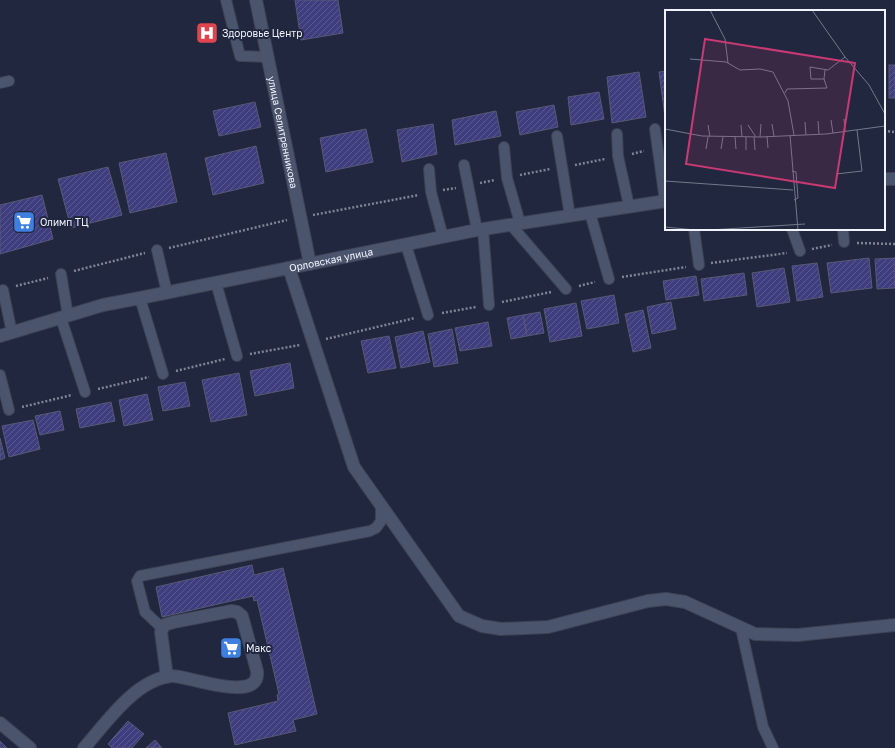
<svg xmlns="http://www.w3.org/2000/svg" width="895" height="748" viewBox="0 0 895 748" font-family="'Golos Text',sans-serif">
<defs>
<pattern id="building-hatch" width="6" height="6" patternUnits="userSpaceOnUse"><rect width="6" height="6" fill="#3e3e7e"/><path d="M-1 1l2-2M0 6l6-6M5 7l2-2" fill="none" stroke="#5a5a91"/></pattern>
</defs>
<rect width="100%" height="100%" fill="#20273e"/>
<g fill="url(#building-hatch)" stroke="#575974">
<path d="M 295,0 L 338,0 L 343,33 L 301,40 Z"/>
<rect x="889" y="65" width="6" height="33"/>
<path d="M 666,71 L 666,117 L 665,117 L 659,72 Z"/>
<path d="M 639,72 L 646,117 L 612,123 L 607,77 Z"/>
<path d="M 599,92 L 604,119 L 571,125 L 568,97 Z"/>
<path d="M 255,102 L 261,127 L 219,136 L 213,111 Z"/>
<path d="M 554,105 L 558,127 L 520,135 L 516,112 Z"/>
<path d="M 496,111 L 501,136 L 455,145 L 452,120 Z"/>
<path d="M 433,124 L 437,154 L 402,162 L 397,130 Z"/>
<path d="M 366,129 L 373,162 L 326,172 L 320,138 Z"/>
<path d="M 256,146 L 264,183 L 213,195 L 205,158 Z"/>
<path d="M 166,153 L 177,202 L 130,213 L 119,163 Z"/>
<path d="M 108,167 L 122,215 L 71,228 L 58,179 Z"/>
<path d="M 42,195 L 53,239 L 0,254 L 0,205 Z"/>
<path d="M 869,258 L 872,288 L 831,293 L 827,263 Z"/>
<path d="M 895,258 L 895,288 L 877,289 L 875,259 Z"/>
<path d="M 817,263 L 823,297 L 797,301 L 792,266 Z"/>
<path d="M 784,268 L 790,302 L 757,307 L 752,273 Z"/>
<path d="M 744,273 L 747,295 L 704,301 L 701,279 Z"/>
<path d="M 696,276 L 699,295 L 666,300 L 663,281 Z"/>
<path d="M 614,295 L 619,323 L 587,329 L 581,301 Z"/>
<path d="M 671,302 L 676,329 L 652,334 L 647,307 Z"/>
<path d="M 576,303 L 582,336 L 550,342 L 544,309 Z"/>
<path d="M 643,310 L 651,348 L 633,352 L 625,314 Z"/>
<path d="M 540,312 L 544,333 L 527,336 L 523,315 Z"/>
<path d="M 523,315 L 527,336 L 511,339 L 507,318 Z"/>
<path d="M 488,322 L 492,346 L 460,351 L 455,328 Z"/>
<path d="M 452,329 L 458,363 L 434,367 L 428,334 Z"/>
<path d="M 423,331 L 430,362 L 401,368 L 395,337 Z"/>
<path d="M 389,336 L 396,368 L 368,373 L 361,341 Z"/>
<path d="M 290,363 L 294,388 L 255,396 L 250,371 Z"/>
<path d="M 239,373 L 247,415 L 211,422 L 202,380 Z"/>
<path d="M 185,382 L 190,406 L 163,411 L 158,387 Z"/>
<path d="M 147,394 L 153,420 L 124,426 L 119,400 Z"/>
<path d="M 111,402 L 115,421 L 80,428 L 76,409 Z"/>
<path d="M 60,411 L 64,430 L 40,435 L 35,416 Z"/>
<path d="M 33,420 L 40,449 L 9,457 L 2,426 Z"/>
<path d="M 0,438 L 5,458 L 0,460 Z"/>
<path d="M 252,565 L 254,575 L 283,568 L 317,714 L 293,720 L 296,731 L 235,745 L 228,713 L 278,701 L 277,695 L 279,694 L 257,600 L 254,601 L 253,596 L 162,617 L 156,587 Z"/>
<path d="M 128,721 L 144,734 L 132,748 L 112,748 L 108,744 Z"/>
<path d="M 155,740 L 162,748 L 146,748 Z"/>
<path d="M 0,741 L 7,748 L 0,748 Z"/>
</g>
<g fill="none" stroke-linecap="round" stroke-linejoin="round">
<g stroke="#3c4254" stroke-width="12">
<g id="service">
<path d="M 226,0 L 240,56 L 268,57"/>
<path d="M 0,83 L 9,81"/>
<path d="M 655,129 L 665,201"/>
<path d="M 617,134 L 618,156 L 629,206"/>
<path d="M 557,136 L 570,216"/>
<path d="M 504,147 L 507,178 L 520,223"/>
<path d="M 464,165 L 477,230"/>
<path d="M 429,169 L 431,192 L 443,237"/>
<path d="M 590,213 L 609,279"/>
<path d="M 511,225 L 566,289"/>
<path d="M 483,229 L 489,305"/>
<path d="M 694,229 L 699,265"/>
<path d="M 792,229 L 800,251"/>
<path d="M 843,229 L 844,242"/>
<path d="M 406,245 L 428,315"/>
<path d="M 157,250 L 167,293"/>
<path d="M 61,274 L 68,316"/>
<path d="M 216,283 L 237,356"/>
<path d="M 3,290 L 12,333"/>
<path d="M 140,298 L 163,374"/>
<path d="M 61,318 L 85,392"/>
<path d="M 0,375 L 9,410"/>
<path d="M 162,628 L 145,612 L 137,581 L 140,576 L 370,531 L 376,528 L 381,521 L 381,505"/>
<path d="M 741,628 L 763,727 L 773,748"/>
</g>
</g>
<g stroke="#3c4254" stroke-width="14">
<g id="minor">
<path id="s1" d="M 256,0 L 310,264"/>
<path d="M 289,268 L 354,467 L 459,616 L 482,626 L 501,629 L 548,627 L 648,601 L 666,599 L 685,602 L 755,634 L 798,635 L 895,625"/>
<path d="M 0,723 L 30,748"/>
<path d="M 84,748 C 106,723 135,680 171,676 C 187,675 261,705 257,671 L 242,616 L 237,612 L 231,611 L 174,622 L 164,625 L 161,632 L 167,677"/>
</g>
</g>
<g stroke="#3c4254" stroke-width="14">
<g id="secondary">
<path d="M 884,179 L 895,179"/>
<path id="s2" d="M 0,336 L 103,305 L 140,298 L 477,230 L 666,201"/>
</g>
</g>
<g stroke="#808596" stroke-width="2.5" stroke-dasharray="2 2" stroke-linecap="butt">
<path d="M 884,131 L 895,132"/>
<path d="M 632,154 L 644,151"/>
<path d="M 575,165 L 605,159"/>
<path d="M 520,175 L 550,169"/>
<path d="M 480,183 L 495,180"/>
<path d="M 443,190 L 456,188"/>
<path d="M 313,215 L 419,195"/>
<path d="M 857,243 L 895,244"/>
<path d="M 169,248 L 287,220"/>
<path d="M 812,249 L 832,245"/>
<path d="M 711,263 L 787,253"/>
<path d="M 74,271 L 145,253"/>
<path d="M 622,277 L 686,267"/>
<path d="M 16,286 L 48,278"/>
<path d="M 579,286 L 595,282"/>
<path d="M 502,302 L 551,292"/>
<path d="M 442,313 L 476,307"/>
<path d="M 326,339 L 415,318"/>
<path d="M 250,354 L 300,345"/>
<path d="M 176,371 L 225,359"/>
<path d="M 98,389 L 149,377"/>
<path d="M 22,407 L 72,395"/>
</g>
<use href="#service" stroke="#4b546d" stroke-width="10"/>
<use href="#minor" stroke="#4b546d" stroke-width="12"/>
<use href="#secondary" stroke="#4b546d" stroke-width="12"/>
</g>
<defs>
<g id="hospital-square" transform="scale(1.15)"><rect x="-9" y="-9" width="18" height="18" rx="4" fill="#e0444e" stroke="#20273e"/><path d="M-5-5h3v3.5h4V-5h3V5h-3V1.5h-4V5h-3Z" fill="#fff"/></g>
<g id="supermarket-square" transform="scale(1.15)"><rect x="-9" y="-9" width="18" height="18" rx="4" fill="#3f7fe0" stroke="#20273e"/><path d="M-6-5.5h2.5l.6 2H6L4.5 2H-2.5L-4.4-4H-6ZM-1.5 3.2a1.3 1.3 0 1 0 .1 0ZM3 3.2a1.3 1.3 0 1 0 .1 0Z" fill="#fff"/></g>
</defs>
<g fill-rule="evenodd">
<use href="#hospital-square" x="207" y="33"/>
<use href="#supermarket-square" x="24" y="222"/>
<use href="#supermarket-square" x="231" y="648"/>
</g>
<g text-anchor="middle" stroke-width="4" stroke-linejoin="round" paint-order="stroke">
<g font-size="10" fill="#f1f4fe" stroke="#20273e" text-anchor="start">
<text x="222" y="37">Здоровье Центр</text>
<text x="40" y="226">Олимп ТЦ</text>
<text x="246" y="652">Макс</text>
</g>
<g font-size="10" fill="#f1f4fe" stroke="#20273e">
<text dy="4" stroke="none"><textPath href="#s1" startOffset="135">улица Селитренникова</textPath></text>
<text dy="4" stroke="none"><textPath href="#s2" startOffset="340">Орловская улица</textPath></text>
</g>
</g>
<g transform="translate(665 10)">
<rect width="220" height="220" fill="#20273e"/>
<path fill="none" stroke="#74798b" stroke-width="1" d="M 45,0 L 60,29 L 63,53M 147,0 L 180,47 L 204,75 L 220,104M 25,49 L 61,52 L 75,60 L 95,59 L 108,62 L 123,91 L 129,125M 160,60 L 159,69 L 146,69 L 145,57 L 163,60 L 180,47M 120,83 L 122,79 L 162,78 L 159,69M 179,109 L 180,121M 166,110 L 168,123M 153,111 L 154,124M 140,112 L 141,125M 107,114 L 109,126M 43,115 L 45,127M 76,115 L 77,127M 83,115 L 91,127M 0,119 L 37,126 L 96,127 L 161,124 L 220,116M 125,125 L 133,220M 102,126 L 103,138M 70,127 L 71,139M 81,127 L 81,140M 89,127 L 90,140M 95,127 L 96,114M 41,139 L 43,127M 56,139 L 58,127M 127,161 L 131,162 L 133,188 L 129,190M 171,164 L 197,161 L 192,120M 0,171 L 128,180M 0,217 L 30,220M 44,220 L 140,214"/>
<path fill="#c93973" fill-opacity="0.15" stroke="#c93973" stroke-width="2" d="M 40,29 L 190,53 L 170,178 L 21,154 Z"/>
<rect width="220" height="220" fill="none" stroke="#f1f4fe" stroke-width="2"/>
</g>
</svg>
